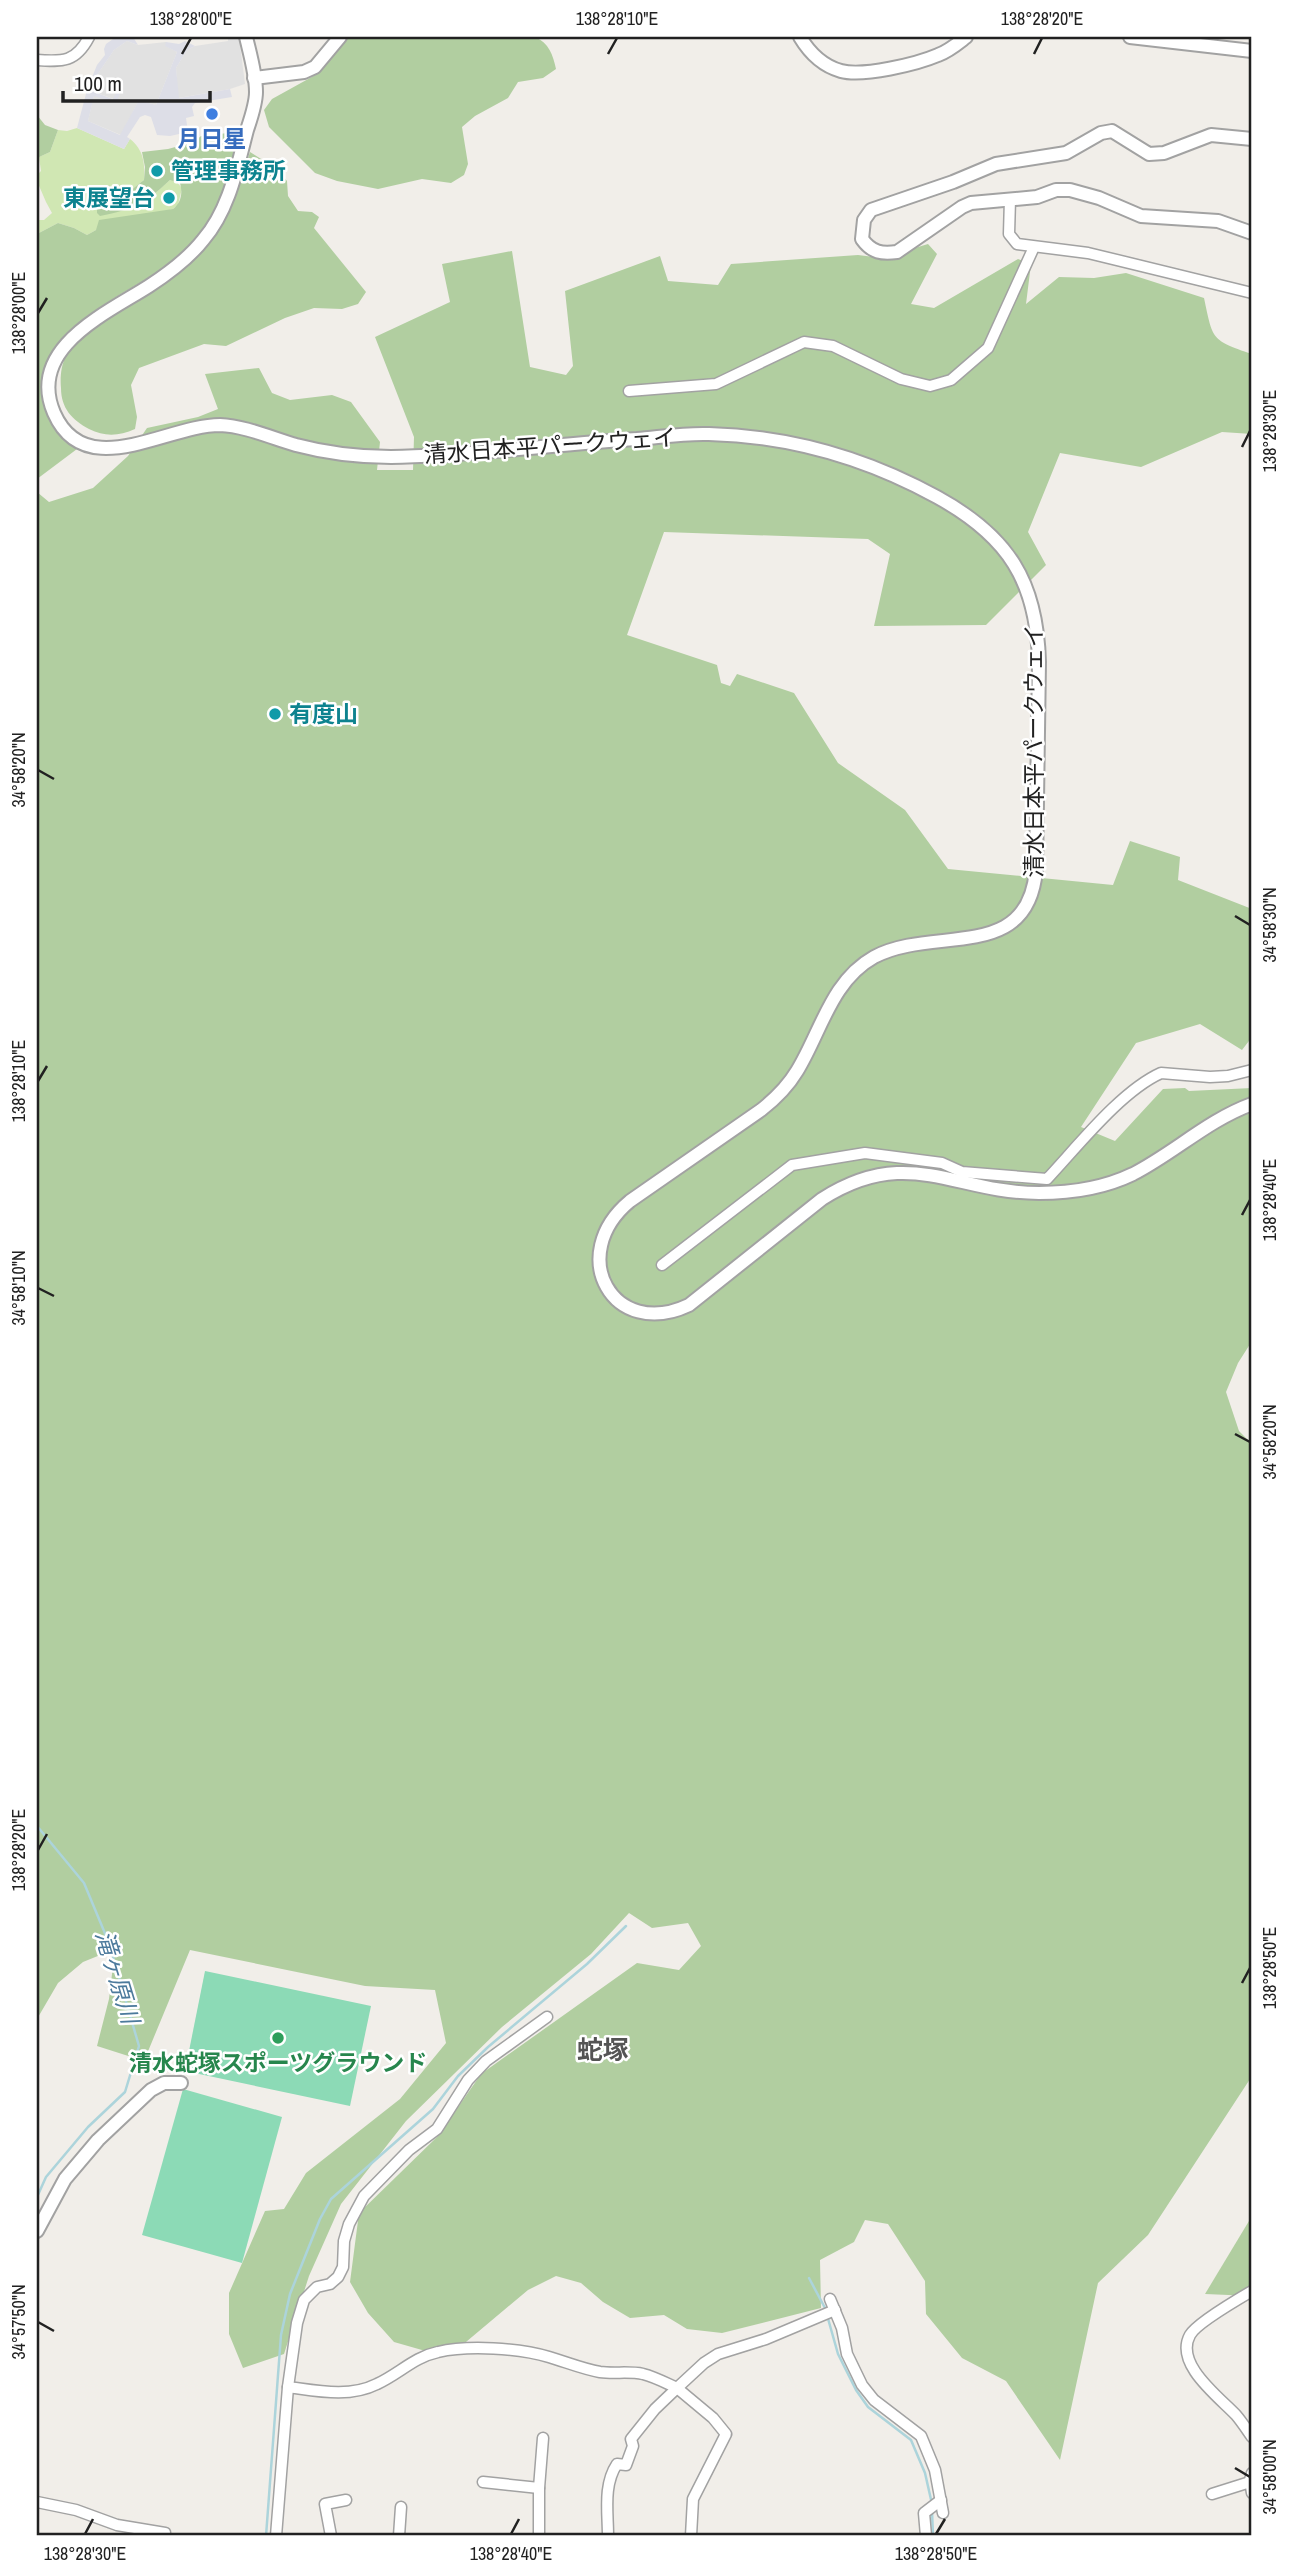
<svg xmlns="http://www.w3.org/2000/svg" width="1289" height="2573" viewBox="0 0 1289 2573" font-family="'Archivo Narrow','Noto Sans JP',sans-serif">
<rect width="100%" height="100%" fill="#f1eee9"/>
<path fill="#d0e7b3" d="M 77,128 L 124,149 L 130,139 C 144,150 145,164 144,180 L 131,190 L 153,195 L 170,180 L 175,180 L 182,188 L 178,205 L 173,209 L 96,230 L 87,235 L 74,228 L 58,223 L 37,234 L 37,220 L 44,220 L 52,213 L 46,202 L 37,181 L 37,175 L 41,171 L 39,157 L 50,152 L 58,130 L 67,131 Z"/>
<g fill="#b1cea0">
<path d="M 349,37 L 535,37 C 549,43 553,55 556,69 L 543,78 L 518,82 L 508,98 L 475,116 L 462,127 L 468,164 L 464,175 L 451,183 L 422,179 L 378,189 L 337,181 L 315,173 L 269,127 L 264,110 L 272,99 L 319,73 Z"/>
<path d="M 37,115 L 45,125 L 58,130 L 50,152 L 37,158 Z"/>
<path d="M 228,133 L 240,137 C 227,181 215,228 178,258 C 144,285 59,320 47,363 C 45,371 46,382 47,389 C 51,421 53,427 77,449 L 37,479 L 37,234 L 58,223 L 74,228 L 87,235 L 96,230 L 99,220 L 173,209 C 181,203 183,193 180,183 L 170,180 C 144,204 134,209 100,216 L 97,213 L 97,202 L 105,185 L 131,190 L 144,180 L 145,167 L 142,152 L 168,149 L 194,142 L 201,136 Z"/>
<path d="M 250,152 L 277,169 L 287,181 L 288,196 L 298,211 L 312,212 L 319,217 L 314,228 L 366,292 L 358,304 L 342,309 L 314,308 L 285,318 L 226,346 L 204,344 L 139,368 L 131,385 L 137,417 L 135,429 C 119,436 105,437 89,429 C 72,420 61,408 61,388 C 60,378 61,365 66,356 C 83,324 163,291 194,260 C 225,230 237,192 250,152 Z"/>
<path d="M 928,244 L 937,254 L 911,304 L 934,308 L 1018,259 L 1031,264 L 1026,304 L 1059,277 L 1094,278 L 1126,273 L 1204,298 C 1213,340 1211,340 1252,354 L 1252,434 L 1222,432 L 1141,467 L 1060,453 L 1028,532 L 1046,565 L 986,625 L 874,626 L 890,554 L 868,539 L 664,532 L 627,635 L 717,665 L 721,683 L 730,686 L 737,674 L 794,693 L 838,763 L 905,810 L 948,869 L 1113,885 L 1130,841 L 1180,857 L 1178,880 L 1252,909 L 1252,1037 L 1242,1050 L 1200,1024 L 1136,1043 L 1081,1127 L 1115,1141 L 1163,1089 L 1185,1088 L 1189,1091 L 1252,1088 L 1252,1341 L 1238,1363 L 1226,1392 L 1239,1431 L 1252,1444 L 1252,2076 L 1148,2235 L 1098,2283 L 1060,2460 L 1006,2381 L 962,2358 L 926,2314 L 925,2281 L 888,2224 L 865,2220 L 854,2242 L 820,2260 L 821,2308 L 722,2333 L 687,2329 L 664,2315 L 630,2318 L 603,2302 L 581,2283 L 556,2276 L 528,2290 L 460,2347 L 429,2352 L 394,2342 L 368,2313 L 350,2282 L 359,2213 L 438,2136 L 481,2074 L 637,1963 L 679,1970 L 701,1946 L 688,1923 L 652,1928 L 629,1913 L 591,1954 L 502,2027 L 406,2121 L 341,2204 L 309,2276 L 284,2354 L 243,2368 L 229,2334 L 229,2293 L 265,2211 L 284,2209 L 306,2173 L 400,2099 L 446,2043 L 435,1990 L 365,1986 L 190,1950 L 144,2061 L 97,2046 L 109,1999 L 115,1949 L 83,1962 L 58,1983 L 37,2019 L 37,492 L 49,502 L 93,488 L 128,456 L 147,428 L 198,417 L 218,409 L 205,374 L 259,368 L 272,393 L 290,400 L 332,395 L 351,402 L 380,442 L 377,470 L 413,470 L 414,437 L 375,337 L 450,302 L 442,264 L 512,251 L 530,367 L 566,375 L 573,366 L 565,291 L 660,256 L 668,281 L 718,285 L 731,264 L 858,255 L 882,258 Z"/>
<path d="M 1252,2216 L 1252,2296 L 1205,2294 Z"/>
</g>
<g fill="#8cdab6">
<path d="M 205,1971 L 371,2006 L 350,2106 L 185,2071 Z"/>
<path d="M 183,2089 L 282,2117 L 242,2263 L 142,2235 Z"/>
</g>
<g fill="#e1e1e1">
<path d="M 228,37 L 239,37 L 245,84 L 230,89 L 178,98 L 176,68 L 187,50 L 195,46 L 228,41 Z"/>
<path d="M 127,41 L 138,45 L 166,42 L 166,46 L 177,52 L 156,105 L 139,100 L 121,135 L 88,121 L 94,95 L 117,102 L 119,94 L 114,99 L 94,92 L 97,75 L 114,50 Z"/>
</g>
<path fill="#dddee7" d="M 116,37 L 133,37 L 138,45 L 127,41 L 114,50 L 97,75 L 94,92 L 113,99 L 116,93 L 120,94 L 116,103 L 94,96 L 88,121 L 120,135 L 139,100 L 156,105 L 177,52 L 165,46 L 166,42 L 179,44 L 185,41 L 195,46 L 187,50 L 176,68 L 179,98 L 230,89 L 232,97 L 195,103 L 192,107 L 194,116 L 186,118 L 188,132 L 170,136 L 157,135 L 151,117 L 145,115 L 140,117 L 127,137 L 130,139 L 124,149 L 77,128 L 87,90 L 97,65 L 105,55 L 104,49 L 106,44 Z"/>
<g fill="none" stroke-linecap="round" stroke-linejoin="round">
<g stroke="#acd4db" stroke-width="2.5">
<path d="M 37,1826 L 84,1883 L 109,1943 L 139,2046 L 125,2092 L 88,2127 L 46,2177 L 37,2197"/>
<path d="M 809,2278 L 825,2308 L 838,2354 L 856,2390 L 868,2407 L 911,2440 L 925,2473 L 932,2504"/>
<path d="M 932,2511 L 933,2536"/>
<path d="M 266,2536 L 281,2335 L 290,2294 L 320,2219 L 331,2199 L 433,2109 L 458,2076 L 488,2047 L 587,1964 L 626,1926"/>
</g>
<g stroke="#a2a2a2" stroke-width="13">
<g id="minor">
<path d="M 37,60 C 63,62 76,62 89,37"/>
<path d="M 1010,199 L 1009,234 L 1017,244 L 1088,253 L 1252,293"/>
<path d="M 629,391 L 716,384 L 804,342 L 833,346 L 901,379 L 930,386 L 951,380 L 988,348 L 1034,247"/>
<path d="M 662,1265 L 792,1165 L 865,1153 L 942,1163 L 962,1172 L 1047,1179 C 1078,1146 1121,1091 1161,1073 L 1210,1077 L 1228,1076 L 1252,1070"/>
<path d="M 1252,2291 C 1240,2298 1196,2324 1190,2335 C 1174,2364 1219,2397 1236,2415 C 1242,2422 1247,2430 1252,2437"/>
<path d="M 830,2299 L 842,2328 L 847,2354 L 862,2385 L 874,2400 L 921,2436 L 935,2470 L 943,2513"/>
<path d="M 288,2387 C 318,2391 349,2398 377,2384 C 399,2374 414,2357 438,2352 C 468,2345 519,2348 549,2357 C 566,2362 583,2369 600,2372 C 614,2374 629,2371 643,2374 C 655,2377 666,2383 677,2388 L 704,2363 L 718,2354 L 766,2339 L 835,2310"/>
<path d="M 1252,2473 L 1250,2480 L 1252,2493"/>
<path d="M 483,2482 L 539,2488"/>
<path d="M 1212,2494 L 1250,2482"/>
<path d="M 37,2502 L 76,2510 L 117,2525 L 165,2533 L 165,2536"/>
<path d="M 276,2536 L 288,2387 L 297,2323 L 304,2300 L 317,2287 L 330,2284 L 338,2277 L 343,2267 L 344,2241 L 349,2224 L 364,2196 L 409,2150 L 437,2129 L 468,2080 L 486,2061 L 547,2017"/>
<path d="M 331,2536 L 325,2504 L 346,2500"/>
<path d="M 399,2536 L 401,2507"/>
<path d="M 539,2536 L 539,2488 L 543,2438"/>
<path d="M 608,2536 C 608,2512 603,2485 617,2464 L 626,2465 L 633,2446 L 631,2439 L 655,2409 L 677,2388 L 713,2418 L 726,2434 L 693,2499 L 691,2536"/>
<path d="M 926,2536 L 924,2513 L 941,2500"/>
</g>
</g>
<g stroke="#a2a2a2" stroke-width="16">
<g id="tertiary">
<path d="M 246,37 C 250,54 256,74 256,92 C 256,104 251,118 247,130 C 237,168 229,210 203,240 C 188,259 169,273 149,286 C 107,313 26,348 54,413 C 85,484 167,425 220,425 C 245,426 272,438 296,445 C 326,453 361,457 391,457 C 473,456 555,444 637,439 C 661,437 685,433 709,434 C 790,436 866,458 937,497 C 1008,536 1037,581 1039,662 L 1036,870 C 1028,964 934,925 874,957 C 831,981 821,1032 797,1071 C 788,1086 775,1099 761,1110 L 630,1201 C 565,1255 613,1341 689,1305 L 822,1199 C 908,1144 954,1193 1039,1193 C 1071,1193 1104,1188 1133,1174 C 1174,1153 1208,1120 1252,1104"/>
<path d="M 800,37 C 809,52 823,66 841,71 C 863,77 917,64 938,55 C 949,51 957,44 966,37"/>
<path d="M 1130,37 L 1252,51"/>
<path d="M 254,78 L 304,72 L 315,67 L 340,37"/>
<path d="M 1252,139 L 1211,135 L 1164,153 L 1149,154 L 1112,131 L 1101,133 L 1066,153 L 996,164 L 953,182 L 871,210 L 864,220 L 862,239 C 872,253 882,254 897,252 L 962,207 L 971,203 L 1037,197 L 1056,190 L 1070,190 L 1099,198 L 1141,216 L 1218,221 L 1252,233"/>
<path d="M 37,2231 L 65,2179 L 98,2140 L 151,2090 L 164,2083 L 181,2083"/>
</g>
</g>
<use href="#minor" stroke="#fff" stroke-width="10"/>
<use href="#tertiary" stroke="#fff" stroke-width="12"/>
</g>
<path fill="none" stroke="#212121" stroke-width="2.5" d="M 182,54 L 191,38M 608,54 L 617,38M 1034,54 L 1042,38M 38,313 L 47,298M 1242,447 L 1250,431M 38,770 L 54,779M 1235,916 L 1250,925M 38,1081 L 47,1066M 1242,1215 L 1250,1200M 38,1288 L 54,1296M 1235,1434 L 1250,1442M 38,1850 L 47,1834M 1242,1983 L 1250,1968M 38,2322 L 54,2331M 1235,2468 L 1250,2477M 85,2534 L 93,2519M 511,2534 L 519,2519M 936,2534 L 945,2519"/>
<circle fill="#3f7fe0" stroke="#fff" stroke-width="2.5" cx="212" cy="114" r="7"/>
<g fill="#0f9aa8" stroke="#fff" stroke-width="2.5">
<circle cx="157" cy="171" r="7"/>
<circle cx="169" cy="198" r="7"/>
<circle cx="275" cy="714" r="7"/>
</g>
<circle fill="#2e9e5b" stroke="#fff" stroke-width="2.5" cx="278" cy="2038" r="7"/>
<g text-anchor="middle" stroke-width="5" stroke-linejoin="round" paint-order="stroke">
<g font-size="23" font-weight="bold" fill="#366cbe" stroke="#fff">
<text x="212" y="147">月日星</text>
</g>
<g font-size="23" font-weight="bold" fill="#0d838f" stroke="#fff" text-anchor="start">
<text x="171" y="179">管理事務所</text>
<text x="155" y="206" text-anchor="end">東展望台</text>
<text x="289" y="722">有度山</text>
</g>
<g font-size="23" fill="#212121" stroke="#fff">
<text transform="translate(550 446) rotate(-4)" y="8">清水日本平パークウェイ</text>
<text transform="translate(1034 751) rotate(-90)" y="8">清水日本平パークウェイ</text>
</g>
<g font-size="23" font-weight="bold" fill="#27864d" stroke="#fff">
<text x="278" y="2071">清水蛇塚スポーツグラウンド</text>
</g>
<g font-size="24" font-style="italic" fill="#4c7a9c" stroke="#fff">
<text transform="translate(117 1977) rotate(73)" y="8">滝ヶ原川</text>
</g>
<g font-size="26" font-weight="bold" fill="#545454" stroke="#fff">
<text x="603" y="2059">蛇塚</text>
</g>
</g>
<rect width="1289" height="2573" fill="none" stroke="#ffffff" stroke-width="77"/>
<path d="M63 91v10h147v-10" fill="none" stroke="#212121" stroke-width="3.5"/>
<text x="74" y="91" font-size="21" fill="#212121" stroke="#ffffff" stroke-width="5" paint-order="stroke">100 m</text>
<rect x="38" y="38" width="1212" height="2496" fill="none" stroke="#212121" stroke-width="2.5"/>
<g font-size="18" text-anchor="middle" fill="#212121">
<text x="191" y="25">138°28'00"E</text>
<text x="617" y="25">138°28'10"E</text>
<text x="1042" y="25">138°28'20"E</text>
<text transform="translate(19 313) rotate(-90)" y="6">138°28'00"E</text>
<text transform="translate(1270 431) rotate(-90)" y="6">138°28'30"E</text>
<text transform="translate(19 770) rotate(-90)" y="6">34°58'20"N</text>
<text transform="translate(1270 925) rotate(-90)" y="6">34°58'30"N</text>
<text transform="translate(19 1081) rotate(-90)" y="6">138°28'10"E</text>
<text transform="translate(1270 1200) rotate(-90)" y="6">138°28'40"E</text>
<text transform="translate(19 1288) rotate(-90)" y="6">34°58'10"N</text>
<text transform="translate(1270 1442) rotate(-90)" y="6">34°58'20"N</text>
<text transform="translate(19 1850) rotate(-90)" y="6">138°28'20"E</text>
<text transform="translate(1270 1968) rotate(-90)" y="6">138°28'50"E</text>
<text transform="translate(19 2322) rotate(-90)" y="6">34°57'50"N</text>
<text transform="translate(1270 2477) rotate(-90)" y="6">34°58'00"N</text>
<text x="85" y="2560">138°28'30"E</text>
<text x="511" y="2560">138°28'40"E</text>
<text x="936" y="2560">138°28'50"E</text>
</g>
</svg>
